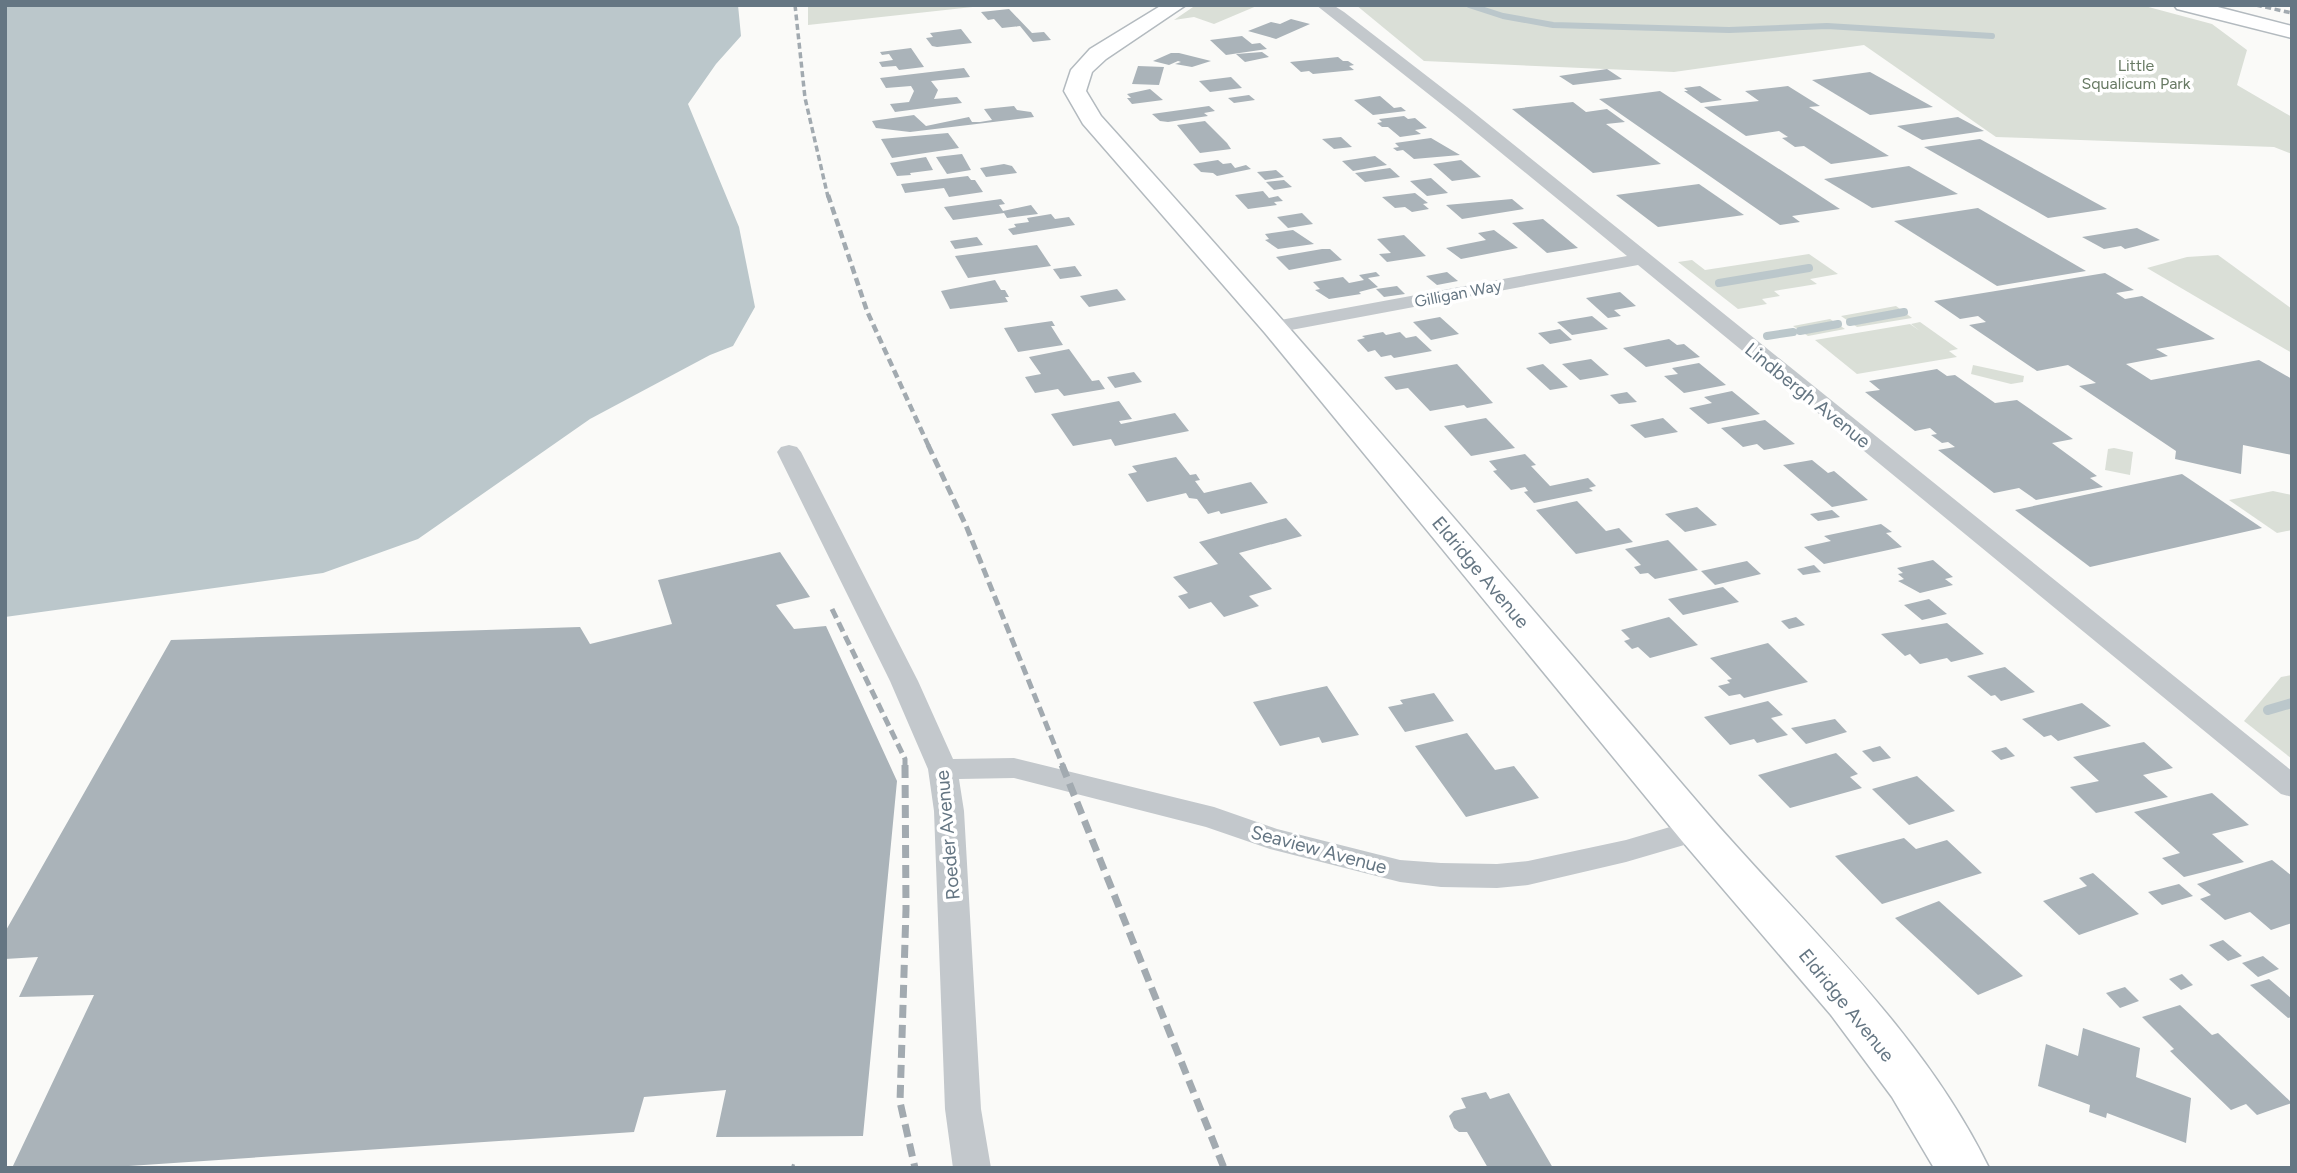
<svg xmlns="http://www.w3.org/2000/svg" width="2297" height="1173" viewBox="0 0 2297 1173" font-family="Figtree,sans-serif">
<rect width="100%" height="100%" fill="#fafaf8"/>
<g fill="#dadfd7">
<path d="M 808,5 L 991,5 L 808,25 Z"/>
<path d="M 1196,5 L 1259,5 L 1214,24 L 1194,17 L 1174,20 Z"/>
<path d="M 1356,5 L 2141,5 L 2212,24 L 2247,50 L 2237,85 L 2292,117 L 2292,154 L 2274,147 L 1996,137 L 1864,45 L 1674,72 L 1424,61 Z"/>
<path d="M 1809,254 L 1838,274 L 1810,279 L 1817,284 L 1774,291 L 1780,296 L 1762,299 L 1767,304 L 1738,309 L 1678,262 L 1692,260 L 1705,270 Z"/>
<path d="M 2218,255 L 2292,309 L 2292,353 L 2147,268 L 2187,257 Z"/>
<path d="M 1896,306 L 1912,318 L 1857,327 L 1841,316 Z"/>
<path d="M 1830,319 L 1845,329 L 1808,336 L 1793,326 Z"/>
<path d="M 1920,322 L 1958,349 L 1949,351 L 1957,357 L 1857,374 L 1815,340 L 1910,324 L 1920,331 L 1911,324 Z"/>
<path d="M 1973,365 L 2024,376 L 2023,382 L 2011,384 L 1971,374 Z"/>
<path d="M 2114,448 L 2133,452 L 2130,475 L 2105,470 L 2108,449 Z"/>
<path d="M 2273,491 L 2292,495 L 2292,530 L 2277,533 L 2229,500 Z"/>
<path d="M 2292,675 L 2292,759 L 2244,721 L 2281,677 Z"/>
</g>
<path fill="#bbc7cb" d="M 5,5 L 738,5 L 741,36 L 716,64 L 688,104 L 739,227 L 755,307 L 733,346 L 710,355 L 590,419 L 418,539 L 323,573 L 5,617 Z"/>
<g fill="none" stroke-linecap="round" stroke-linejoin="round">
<path stroke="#bbc7cb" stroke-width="6" d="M 1469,5 L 1503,16 L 1553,25 L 1729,30 L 1827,26 L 1992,36"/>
<g stroke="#bbc7cb" stroke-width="8">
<path d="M 1719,283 L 1809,268"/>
<path d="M 1850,322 L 1904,312"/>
<path d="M 1800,331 L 1838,324"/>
<path d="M 1767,336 L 1793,332"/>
</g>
<path stroke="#bbc7cb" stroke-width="10" d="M 2268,710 L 2292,703"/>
</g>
<g fill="#aab3b9">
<path d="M 1009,9 L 1032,33 L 1044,32 L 1051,40 L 1033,42 L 1020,26 L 1002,28 L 994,19 L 988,20 L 981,12 Z"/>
<path d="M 1291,19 L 1310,24 L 1276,39 L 1248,31 L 1271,22 L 1280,24 Z"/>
<path d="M 961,29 L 972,43 L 937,47 L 932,46 L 926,38 L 933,37 L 930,33 Z"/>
<path d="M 1242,36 L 1252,44 L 1260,43 L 1267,49 L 1226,55 L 1210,40 Z"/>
<path d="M 911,48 L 924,67 L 899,70 L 896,66 L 882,67 L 879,62 L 893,60 L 889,54 L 882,55 L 880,52 Z"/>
<path d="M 1262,52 L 1269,57 L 1245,62 L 1236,54 Z"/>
<path d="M 1171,53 L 1179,53 L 1211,61 L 1192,67 L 1175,64 L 1181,62 L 1178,61 L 1169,65 L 1153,61 Z"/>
<path d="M 1338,57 L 1343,61 L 1348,61 L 1354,65 L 1349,66 L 1354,70 L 1313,74 L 1309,71 L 1301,72 L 1290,62 Z"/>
<path d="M 1138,66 L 1164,67 L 1159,85 L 1132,84 Z"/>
<path d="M 964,68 L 970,77 L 931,81 L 938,90 L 934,99 L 957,97 L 962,103 L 895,112 L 890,104 L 909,102 L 914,91 L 911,86 L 886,88 L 880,78 Z"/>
<path d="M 1607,69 L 1622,79 L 1573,85 L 1559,76 Z"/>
<path d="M 1870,72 L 1933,107 L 1870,115 L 1812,80 Z"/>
<path d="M 1231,77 L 1242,88 L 1210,92 L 1199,81 Z"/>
<path d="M 1700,86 L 1722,100 L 1701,103 L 1684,91 L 1688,91 L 1684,88 Z"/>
<path d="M 1788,86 L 1820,106 L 1809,107 L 1889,156 L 1831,164 L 1804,146 L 1795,147 L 1782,138 L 1788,137 L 1779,131 L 1746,136 L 1704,107 L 1759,101 L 1745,91 Z"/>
<path d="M 1150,89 L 1163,100 L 1132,104 L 1127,98 L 1131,98 L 1127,94 Z"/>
<path d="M 1660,91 L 1840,209 L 1792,216 L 1800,222 L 1780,225 L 1599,99 Z"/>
<path d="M 1249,95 L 1255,100 L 1234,103 L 1228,98 Z"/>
<path d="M 1380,96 L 1394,108 L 1401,107 L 1406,111 L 1373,115 L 1354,100 Z"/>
<path d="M 1573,102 L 1586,112 L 1607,109 L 1625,122 L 1606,124 L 1661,164 L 1593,173 L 1512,109 Z"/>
<path d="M 1014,106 L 1017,110 L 1031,112 L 1034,117 L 910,132 L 876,128 L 872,121 L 914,115 L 926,126 L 969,117 L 972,122 L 980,122 L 992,120 L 984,109 Z"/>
<path d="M 1209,106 L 1215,111 L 1204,113 L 1208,116 L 1168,122 L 1160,121 L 1152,114 Z"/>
<path d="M 1404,116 L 1408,119 L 1415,118 L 1427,128 L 1415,130 L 1421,134 L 1400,137 L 1388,127 L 1382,127 L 1377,123 L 1382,122 L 1379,119 Z"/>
<path d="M 1958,117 L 1984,131 L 1922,140 L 1897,126 Z"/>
<path d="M 1205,121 L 1227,143 L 1231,149 L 1200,153 L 1177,125 Z"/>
<path d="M 948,133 L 959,148 L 892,158 L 881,139 Z"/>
<path d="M 1341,137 L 1352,147 L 1334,149 L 1322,139 Z"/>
<path d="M 1431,138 L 1460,155 L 1414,159 L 1403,150 L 1397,151 L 1393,148 L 1399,147 L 1395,143 Z"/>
<path d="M 1980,139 L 2107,209 L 2048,218 L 1924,147 Z"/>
<path d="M 962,154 L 971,170 L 947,174 L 936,157 Z"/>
<path d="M 1375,156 L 1387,165 L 1353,171 L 1342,161 Z"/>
<path d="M 926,157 L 933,170 L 910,173 L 911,175 L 897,176 L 890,163 Z"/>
<path d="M 1218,160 L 1223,164 L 1231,163 L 1235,168 L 1246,165 L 1251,169 L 1217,176 L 1213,173 L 1201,172 L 1193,164 Z"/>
<path d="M 1461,160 L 1481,177 L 1452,181 L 1433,164 Z"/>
<path d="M 1004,164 L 1012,166 L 1017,173 L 986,177 L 980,168 Z"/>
<path d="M 1909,166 L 1958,194 L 1872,208 L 1824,179 Z"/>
<path d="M 1390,168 L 1400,177 L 1365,182 L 1355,173 Z"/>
<path d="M 1276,170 L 1284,177 L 1265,180 L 1257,172 Z"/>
<path d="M 968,176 L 971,180 L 975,180 L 983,192 L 949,197 L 944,188 L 905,193 L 901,184 Z"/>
<path d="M 1431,178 L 1448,193 L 1427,196 L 1410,181 Z"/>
<path d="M 1284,180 L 1292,187 L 1274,190 L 1266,182 Z"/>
<path d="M 1699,184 L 1744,215 L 1658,227 L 1616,195 Z"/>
<path d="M 1263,191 L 1269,198 L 1278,196 L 1283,201 L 1274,202 L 1277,205 L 1248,209 L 1235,195 Z"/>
<path d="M 1415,193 L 1428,203 L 1423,204 L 1429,209 L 1412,212 L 1405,207 L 1395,208 L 1382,197 Z"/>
<path d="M 1001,199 L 1005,204 L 999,205 L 1003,211 L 1031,205 L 1038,214 L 1007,218 L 1004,213 L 953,220 L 944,207 Z"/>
<path d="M 1512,199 L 1524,209 L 1462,219 L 1446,205 Z"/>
<path d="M 1978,208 L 2086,271 L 1997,286 L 1894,221 Z"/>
<path d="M 1302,213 L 1313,224 L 1288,228 L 1277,217 Z"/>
<path d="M 1051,214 L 1055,219 L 1069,217 L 1075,225 L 1013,235 L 1008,229 L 1016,227 L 1014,224 L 1029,222 L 1027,218 Z"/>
<path d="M 1543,219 L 1578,248 L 1547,253 L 1512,223 Z"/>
<path d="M 2137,228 L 2160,240 L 2125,249 L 2121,246 L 2104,249 L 2082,237 Z"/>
<path d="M 1293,230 L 1314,244 L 1278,249 L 1265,240 L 1269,239 L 1265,234 Z"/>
<path d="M 1494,230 L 1518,248 L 1461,259 L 1446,248 L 1486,240 L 1478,233 Z"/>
<path d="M 1404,235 L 1426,256 L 1387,262 L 1379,254 L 1391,253 L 1377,239 Z"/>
<path d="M 977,237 L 983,245 L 955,249 L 950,241 Z"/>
<path d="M 1037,245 L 1051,266 L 968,278 L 955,256 Z"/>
<path d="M 1322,249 L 1330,249 L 1342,260 L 1289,270 L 1276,257 Z"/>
<path d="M 1075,266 L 1082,276 L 1060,279 L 1053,269 Z"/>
<path d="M 1376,272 L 1380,276 L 1368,278 L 1378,287 L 1359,292 L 1361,294 L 1329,299 L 1315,290 L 1320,289 L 1313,282 L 1343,277 L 1349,283 L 1364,280 L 1359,275 Z"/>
<path d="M 1447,272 L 1458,281 L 1437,285 L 1426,276 Z"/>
<path d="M 2105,273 L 2134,290 L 2116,293 L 2125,299 L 2142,296 L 2215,339 L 2156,349 L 2168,356 L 2126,364 L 2151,380 L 2259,360 L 2292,379 L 2292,455 L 2243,445 L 2241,474 L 2175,459 L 2176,451 L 2079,386 L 2096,383 L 2068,365 L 2037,371 L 1969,325 L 1986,322 L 1978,316 L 1960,319 L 1934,301 Z"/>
<path d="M 995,280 L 1001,290 L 1005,290 L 1009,297 L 1005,297 L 1008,302 L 950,309 L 941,291 Z"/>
<path d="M 1397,286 L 1405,294 L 1384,297 L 1376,289 Z"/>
<path d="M 1117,289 L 1126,300 L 1089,307 L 1080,296 Z"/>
<path d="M 1620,292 L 1636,306 L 1614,310 L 1621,316 L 1608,318 L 1586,298 Z"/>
<path d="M 1592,316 L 1608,329 L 1572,335 L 1557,322 Z"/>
<path d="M 1440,317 L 1459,334 L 1431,340 L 1413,322 Z"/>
<path d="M 1052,321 L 1055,326 L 1051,326 L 1063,345 L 1018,352 L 1004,328 Z"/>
<path d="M 1560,329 L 1572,340 L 1550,344 L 1538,333 Z"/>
<path d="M 1383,332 L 1386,335 L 1400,332 L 1406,338 L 1416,336 L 1432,351 L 1394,358 L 1391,355 L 1381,357 L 1375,350 L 1368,352 L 1357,340 L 1365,338 L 1362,336 Z"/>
<path d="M 1669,339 L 1677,345 L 1684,344 L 1700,357 L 1646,367 L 1623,348 Z"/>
<path d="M 1069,349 L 1092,381 L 1099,380 L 1105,389 L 1064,396 L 1058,389 L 1035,393 L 1025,377 L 1041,374 L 1029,357 Z"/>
<path d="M 1591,359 L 1609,375 L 1580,380 L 1562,364 Z"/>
<path d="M 1699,363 L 1726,385 L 1684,393 L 1664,376 L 1678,374 L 1672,368 Z"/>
<path d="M 1457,364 L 1493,403 L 1467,408 L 1464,405 L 1430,411 L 1408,388 L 1396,390 L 1384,377 Z"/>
<path d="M 1543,364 L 1568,387 L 1550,390 L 1526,368 Z"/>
<path d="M 1937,369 L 1947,376 L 1955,375 L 1995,403 L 2017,400 L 2073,439 L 2052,443 L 2097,476 L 2090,478 L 2103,487 L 2036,500 L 2019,488 L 1994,493 L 1938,450 L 1955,447 L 1948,442 L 1942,443 L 1931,435 L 1937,434 L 1930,428 L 1915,431 L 1865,392 L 1880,390 L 1869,381 Z"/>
<path d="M 1134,372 L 1142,382 L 1115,388 L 1107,377 Z"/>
<path d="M 1732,391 L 1760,414 L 1708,424 L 1689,408 L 1712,403 L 1704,397 Z"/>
<path d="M 1627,392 L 1637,402 L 1619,404 L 1610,395 Z"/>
<path d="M 1119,401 L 1132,419 L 1119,421 L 1121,424 L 1175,413 L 1189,431 L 1115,446 L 1111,439 L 1073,446 L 1051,414 Z"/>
<path d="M 1486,418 L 1515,448 L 1471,456 L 1444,426 Z"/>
<path d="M 1663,418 L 1678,432 L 1645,438 L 1630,425 Z"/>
<path d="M 1765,420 L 1795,444 L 1764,450 L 1757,444 L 1743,447 L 1721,428 Z"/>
<path d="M 1525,454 L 1536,465 L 1531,466 L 1550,486 L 1588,478 L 1596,486 L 1589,488 L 1593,491 L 1534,503 L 1524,492 L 1528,491 L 1525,487 L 1511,490 L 1493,471 L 1497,470 L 1489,461 Z"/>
<path d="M 1176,457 L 1190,475 L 1196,474 L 1200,480 L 1195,481 L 1204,493 L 1251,482 L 1268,503 L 1221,514 L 1219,511 L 1208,514 L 1197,499 L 1189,498 L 1186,493 L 1147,502 L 1128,474 L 1137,472 L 1132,466 Z"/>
<path d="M 1812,460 L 1828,473 L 1834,471 L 1868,500 L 1832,507 L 1783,465 Z"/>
<path d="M 2182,474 L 2262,528 L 2090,567 L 2015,510 Z"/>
<path d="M 1577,501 L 1606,531 L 1619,528 L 1633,542 L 1576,554 L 1536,510 Z"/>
<path d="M 1697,507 L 1717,525 L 1685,532 L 1665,514 Z"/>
<path d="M 1832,510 L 1840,517 L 1818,521 L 1810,514 Z"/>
<path d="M 1286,518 L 1302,536 L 1239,553 L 1272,589 L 1249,596 L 1259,606 L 1224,617 L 1211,602 L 1189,609 L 1178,596 L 1188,593 L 1173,577 L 1218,564 L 1199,542 Z"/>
<path d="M 1881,524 L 1892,532 L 1886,533 L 1902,547 L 1824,564 L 1804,547 L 1831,541 L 1824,536 Z"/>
<path d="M 1668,540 L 1698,570 L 1655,579 L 1648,573 L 1640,574 L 1634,567 L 1641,565 L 1625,549 Z"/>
<path d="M 780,552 L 810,597 L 776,605 L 794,629 L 826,626 L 897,781 L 863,1136 L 716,1137 L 726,1090 L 644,1097 L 634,1132 L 99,1168 L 12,1168 L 94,995 L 19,997 L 38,957 L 5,959 L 5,932 L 171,640 L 580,627 L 590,644 L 672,624 L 658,580 Z"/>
<path d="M 1933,560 L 1953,577 L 1945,579 L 1953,585 L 1920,593 L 1898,581 L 1904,579 L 1898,574 L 1903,573 L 1897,568 Z"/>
<path d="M 1747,561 L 1761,574 L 1715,585 L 1701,571 Z"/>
<path d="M 1814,565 L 1821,572 L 1803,575 L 1797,569 Z"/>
<path d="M 1723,587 L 1739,602 L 1683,615 L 1668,599 Z"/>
<path d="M 1929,599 L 1947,614 L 1922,620 L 1904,605 Z"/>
<path d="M 1669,617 L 1698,645 L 1650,658 L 1638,647 L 1632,649 L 1624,641 L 1630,639 L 1621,630 Z"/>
<path d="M 1796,617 L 1805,625 L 1789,629 L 1781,621 Z"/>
<path d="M 1947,623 L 1984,654 L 1951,662 L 1947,658 L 1920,664 L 1910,654 L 1905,656 L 1881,634 Z"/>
<path d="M 1768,643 L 1808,682 L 1744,698 L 1740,694 L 1729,696 L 1718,686 L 1730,683 L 1727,680 L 1732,679 L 1710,658 Z"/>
<path d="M 2005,667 L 2035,692 L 2001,701 L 1995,695 L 1991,696 L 1967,676 Z"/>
<path d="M 1327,686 L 1359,735 L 1322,743 L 1319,737 L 1280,746 L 1253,702 Z"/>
<path d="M 1434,693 L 1454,721 L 1405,732 L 1388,707 L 1403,704 L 1400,700 Z"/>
<path d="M 1768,701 L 1783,715 L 1771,718 L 1788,735 L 1757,743 L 1754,739 L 1730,745 L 1704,717 Z"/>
<path d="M 2082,703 L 2111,726 L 2058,741 L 2051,735 L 2044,737 L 2022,719 Z"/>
<path d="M 1835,719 L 1847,732 L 1806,744 L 1791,728 Z"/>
<path d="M 1467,733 L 1495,770 L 1514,766 L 1539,798 L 1466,817 L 1415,746 Z"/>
<path d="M 2144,742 L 2173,768 L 2143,775 L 2168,797 L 2096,813 L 2070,787 L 2099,781 L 2073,757 Z"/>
<path d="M 1880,746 L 1891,758 L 1873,762 L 1862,751 Z"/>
<path d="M 2006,747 L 2015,756 L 2001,760 L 1991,751 Z"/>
<path d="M 1836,753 L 1858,774 L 1850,777 L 1862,788 L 1790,808 L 1758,775 Z"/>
<path d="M 1917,776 L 1955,811 L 1909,825 L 1872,789 Z"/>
<path d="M 2212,793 L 2249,825 L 2212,834 L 2244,862 L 2184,877 L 2162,858 L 2180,853 L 2134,812 Z"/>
<path d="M 1904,838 L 1916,849 L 1947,840 L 1982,873 L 1882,904 L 1835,856 Z"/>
<path d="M 2272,860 L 2292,876 L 2292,923 L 2271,930 L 2250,912 L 2225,920 L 2200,899 L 2211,895 L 2197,884 Z"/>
<path d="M 2093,873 L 2139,914 L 2079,935 L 2043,901 L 2087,886 L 2079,878 Z"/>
<path d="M 2179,884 L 2193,896 L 2162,905 L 2148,892 Z"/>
<path d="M 1939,901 L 2023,976 L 1978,995 L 1895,918 Z"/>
<path d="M 2223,940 L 2242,956 L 2228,961 L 2209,945 Z"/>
<path d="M 2263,956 L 2279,969 L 2258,977 L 2242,963 Z"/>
<path d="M 2182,974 L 2193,985 L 2181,990 L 2169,979 Z"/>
<path d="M 2269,979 L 2292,999 L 2292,1017 L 2288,1018 L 2250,985 Z"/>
<path d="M 2125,987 L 2139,1001 L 2120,1008 L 2106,993 Z"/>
<path d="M 2180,1005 L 2212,1035 L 2218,1033 L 2292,1103 L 2257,1115 L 2246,1104 L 2231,1110 L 2170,1051 L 2174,1049 L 2142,1017 Z"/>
<path d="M 2083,1028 L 2140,1048 L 2136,1077 L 2191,1098 L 2186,1143 L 2107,1113 L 2106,1118 L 2089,1112 L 2090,1105 L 2038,1086 L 2046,1044 L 2078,1056 Z"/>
<path d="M 1486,1092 L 1490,1099 L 1509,1093 L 1553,1168 L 1488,1168 L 1467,1132 L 1459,1132 L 1454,1128 L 1449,1116 L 1454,1111 L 1466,1108 L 1461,1098 Z"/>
</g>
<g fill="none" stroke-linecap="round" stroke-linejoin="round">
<g stroke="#b3babf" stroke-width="3">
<g id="secondary">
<path d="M 1162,5 L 1186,5 L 1106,59 L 1092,72 L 1086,91 L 1101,116 C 1305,342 1502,574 1701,806 C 1800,922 1921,1028 1989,1168 L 1934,1168 L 1892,1097 L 1831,1015 L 1682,841 L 1265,333 L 1083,124 L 1064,91 L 1071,70 L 1090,49 Z"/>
<path d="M 2174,5 L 2210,5 L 2292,26 L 2292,38 L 2177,9 Z"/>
</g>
</g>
<g fill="#c3c8cc" fill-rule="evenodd">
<path d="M 1316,5 L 1333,5 L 1344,12 L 1467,107 L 2292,771 L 2292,797 L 2281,794 L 1638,265 L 1275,333 L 1268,331 L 1265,327 L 1268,323 L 1275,321 L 1627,256 L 1455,115 Z"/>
<path d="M 789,445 L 797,447 L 801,452 L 918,681 L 953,759 L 1014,758 L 1214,807 L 1277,829 L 1400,860 L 1441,863 L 1497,864 L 1528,861 L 1626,840 L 1697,819 L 1708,822 L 1713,830 L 1708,838 L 1626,862 L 1528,885 L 1497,888 L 1441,887 L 1400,882 L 1270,849 L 1206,827 L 1014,778 L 959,779 L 964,811 L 981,1109 L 991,1168 L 953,1168 L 945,1109 L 934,811 L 928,769 L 890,681 L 777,452 L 781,447 Z"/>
</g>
<use href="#secondary" fill="#fff" fill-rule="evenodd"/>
<g stroke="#a2aab0" stroke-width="3.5" stroke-dasharray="6 3.5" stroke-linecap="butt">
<path d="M 795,5 L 805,98 L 828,197"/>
<path d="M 2256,5 L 2292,13"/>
</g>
<path stroke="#a2aab0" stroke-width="4.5" stroke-dasharray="8 4.5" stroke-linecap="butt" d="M 828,195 L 867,311 L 929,447"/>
<g stroke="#a2aab0" stroke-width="5" stroke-dasharray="10 5" stroke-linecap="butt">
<path d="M 928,445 L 967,528 L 1063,766"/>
<path d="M 832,609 L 905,759 L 905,766"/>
</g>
<g stroke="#a2aab0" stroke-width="7" stroke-dasharray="13 7" stroke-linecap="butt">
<path d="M 905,765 L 906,909 L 900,1102 L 915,1168"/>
<path d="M 1062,765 L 1224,1168"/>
<path d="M 791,1167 L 794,1168"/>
</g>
</g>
<g text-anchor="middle" stroke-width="7" stroke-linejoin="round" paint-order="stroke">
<g font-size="16" fill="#687a64" stroke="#fff">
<text x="2136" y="71">Little<tspan x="2136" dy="18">Squalicum Park</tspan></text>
</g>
<g font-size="16" fill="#657683" stroke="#fff">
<text transform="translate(1458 293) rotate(-11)" y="6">Gilligan Way</text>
</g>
<g font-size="19" fill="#657683" stroke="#fff">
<text transform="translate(1808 395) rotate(39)" y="7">Lindbergh Avenue</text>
<text transform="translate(1481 572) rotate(50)" y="7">Eldridge Avenue</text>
<text transform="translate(947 835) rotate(-95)" y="7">Roeder Avenue</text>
<text transform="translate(1319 849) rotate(15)" y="7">Seaview Avenue</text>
<text transform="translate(1847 1005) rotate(51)" y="7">Eldridge Avenue</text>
</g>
</g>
<rect width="2297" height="1173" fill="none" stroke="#657683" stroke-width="14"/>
</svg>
